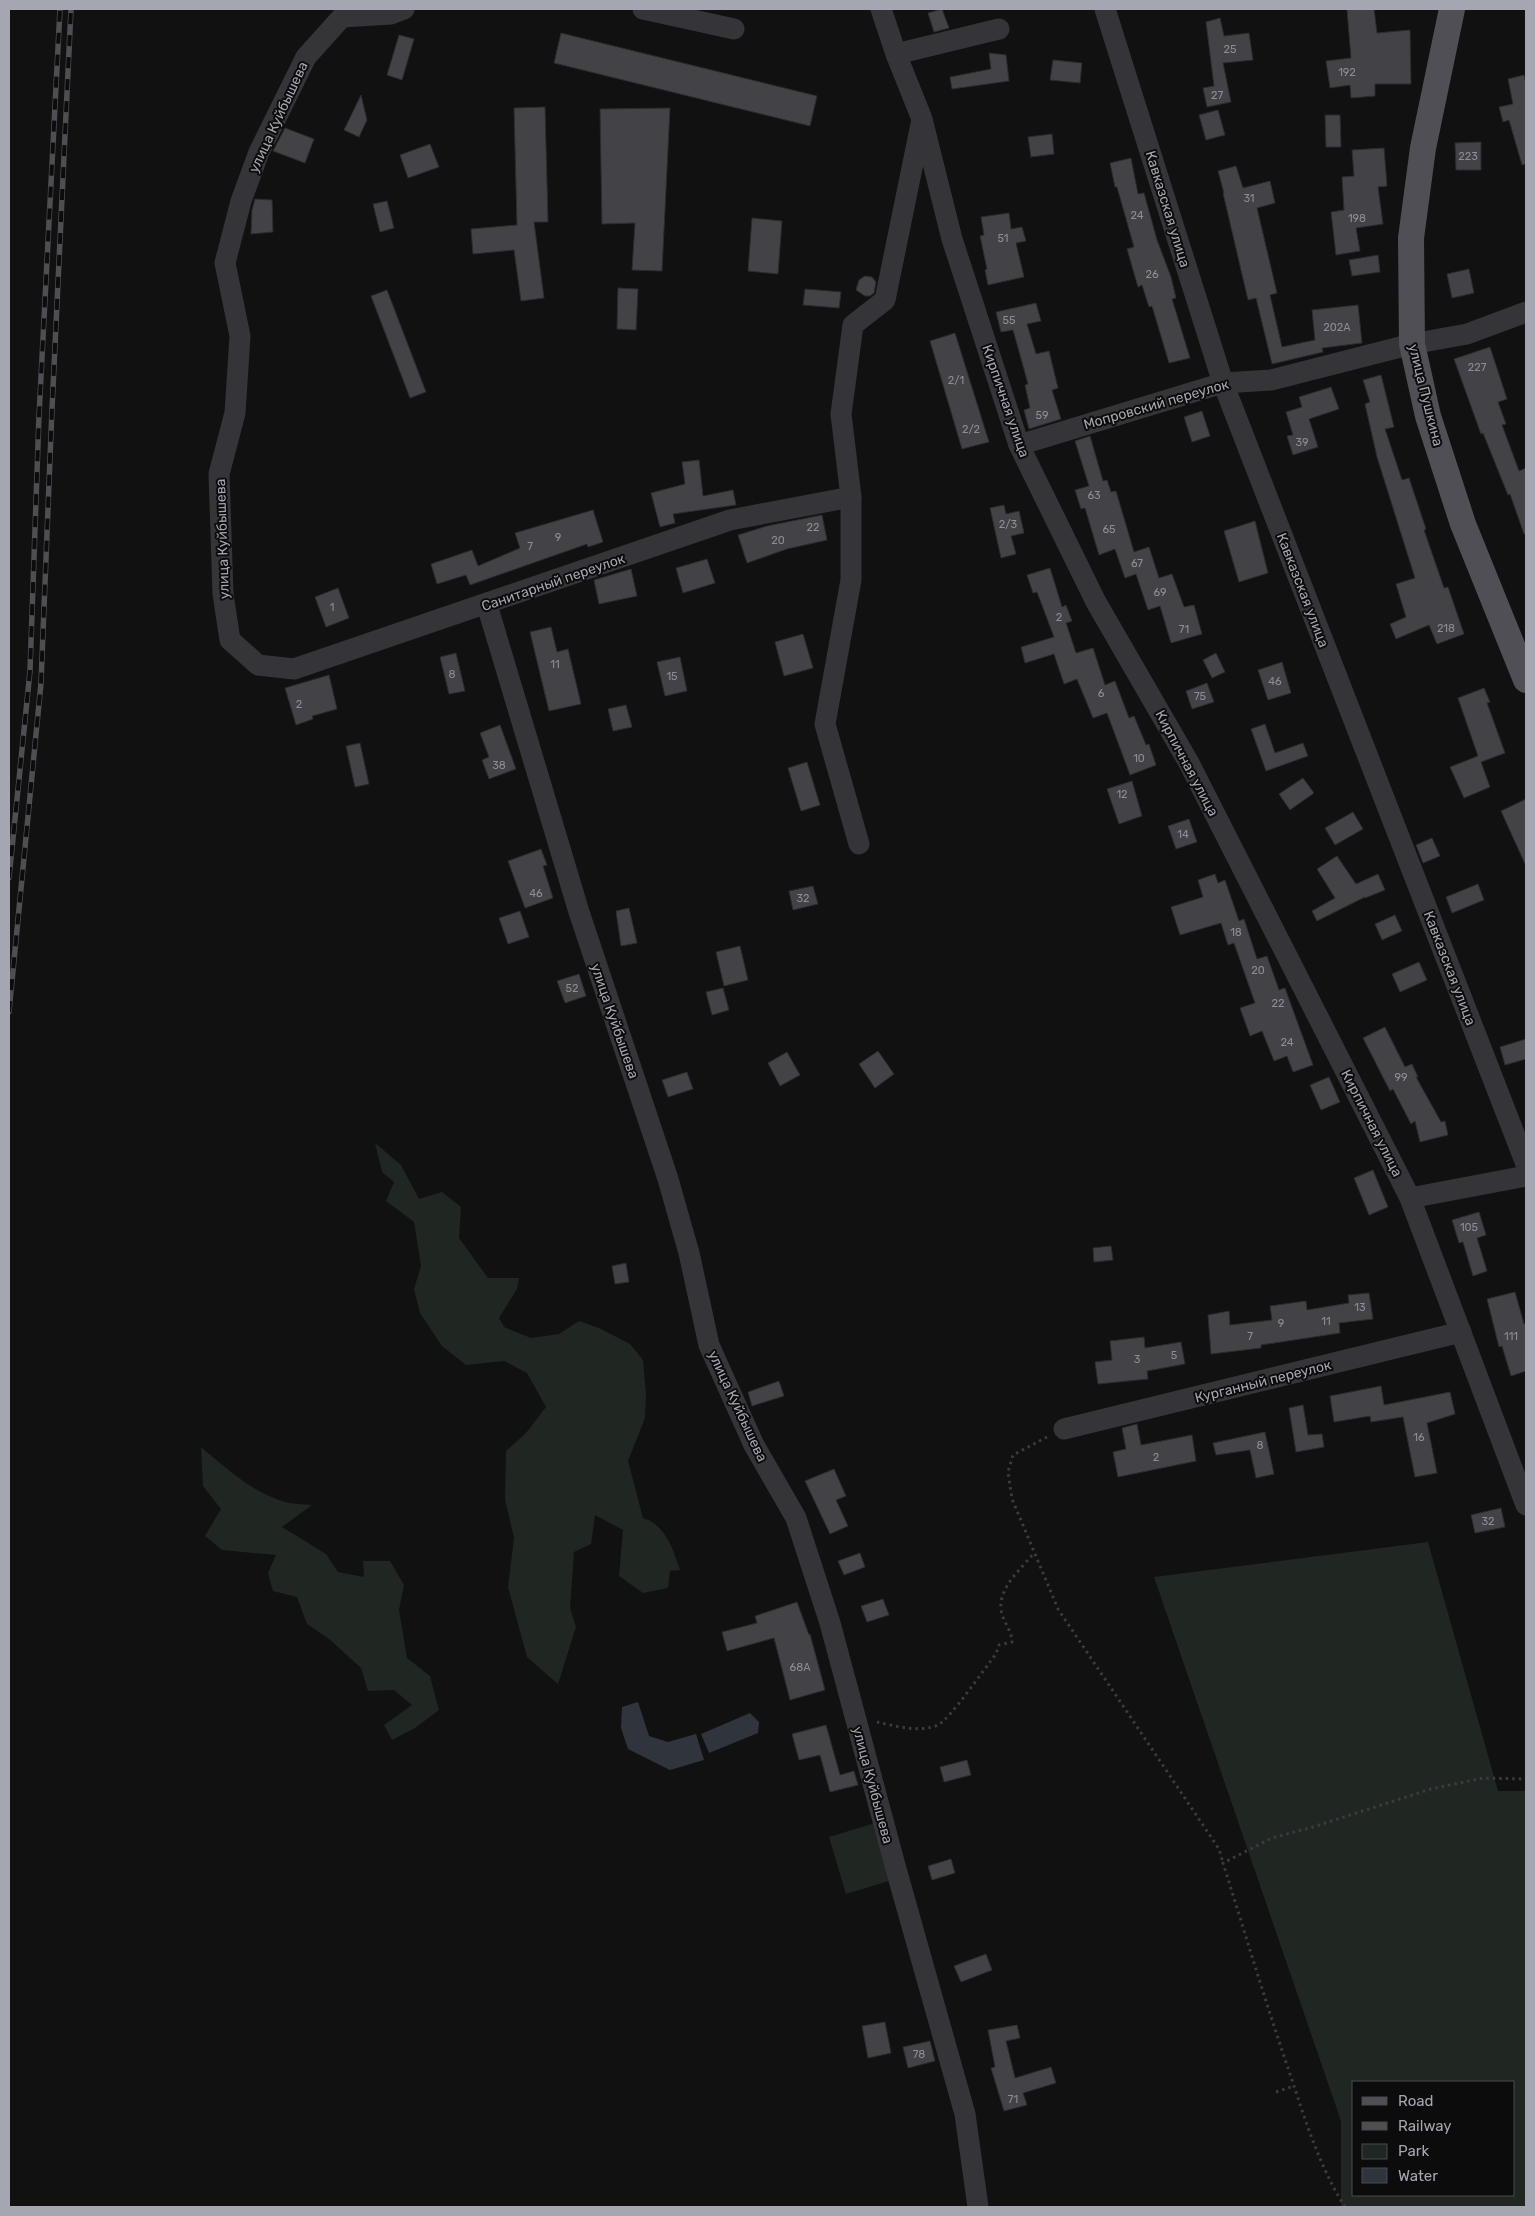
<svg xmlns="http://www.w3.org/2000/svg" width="1535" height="2216" viewBox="0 0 1535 2216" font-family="Rubik,sans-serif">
<rect width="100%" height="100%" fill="#111112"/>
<g fill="#202622" fill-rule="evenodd">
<path d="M 375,1143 L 401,1165 L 419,1199 L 442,1192 L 461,1207 L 459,1238 L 488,1278 L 519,1278 L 517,1289 L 499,1318 L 504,1327 L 531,1338 L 559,1334 L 579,1321 L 599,1328 L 630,1344 L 643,1360 L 646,1393 L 645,1418 L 628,1461 L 643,1518 C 665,1524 673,1549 680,1570 L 670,1571 L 668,1588 L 643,1593 L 619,1576 L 623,1530 L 595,1515 L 591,1544 L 574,1552 L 570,1608 L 576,1627 L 558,1684 L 527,1657 L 508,1587 L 514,1538 L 505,1500 L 506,1451 L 526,1433 L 546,1407 L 527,1373 L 504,1361 L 466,1365 L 442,1346 L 420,1313 L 414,1289 L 421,1266 L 414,1222 L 386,1201 L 394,1182 L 382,1172 Z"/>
<path d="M 201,1447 C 226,1468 253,1493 285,1502 C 293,1504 303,1504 312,1505 L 282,1527 L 326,1554 L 338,1572 L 364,1577 L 363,1561 L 390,1561 L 404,1585 L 399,1610 L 407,1658 L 430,1676 L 439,1710 L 415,1728 L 392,1740 L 384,1725 L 412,1705 L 394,1690 L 368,1691 L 361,1668 L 329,1639 L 307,1624 L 297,1597 L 273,1591 L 268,1573 L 276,1555 L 222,1550 L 205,1536 L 221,1509 L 203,1486 Z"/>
<path d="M 1428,1542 L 1498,1791 L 1526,1791 L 1526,2207 L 1341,2207 L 1341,2121 L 1154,1577 ZM 1354,2082 L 1514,2082 L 1514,2195 L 1354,2195 Z"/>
<path d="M 875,1823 L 892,1880 L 846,1894 L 829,1837 Z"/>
</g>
<g fill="#30353d">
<path d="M 638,1702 L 649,1736 L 668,1742 L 696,1734 L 704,1760 L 670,1770 L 628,1749 L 621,1728 L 622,1707 Z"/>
<path d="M 750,1713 L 759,1722 L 758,1733 L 709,1753 L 701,1734 Z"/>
</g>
<g fill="#434347" stroke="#2c2b2e">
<path d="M 942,9 L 949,28 L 934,32 L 928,13 Z"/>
<path d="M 1347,9 L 1374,9 L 1377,33 L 1410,30 L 1411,84 L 1375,84 L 1375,96 L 1351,98 L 1350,85 L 1330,88 L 1326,61 L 1351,58 Z"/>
<path d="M 1220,18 L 1224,36 L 1249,33 L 1253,60 L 1223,63 L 1231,102 L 1207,107 L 1203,88 L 1214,86 L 1206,22 Z"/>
<path d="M 561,33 L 817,96 L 810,126 L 554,63 Z"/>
<path d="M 399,35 L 414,39 L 402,80 L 387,75 Z"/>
<path d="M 989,53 L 1006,55 L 1009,81 L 952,89 L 950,77 L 991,69 Z"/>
<path d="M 1053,60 L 1082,63 L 1080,83 L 1050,80 Z"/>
<path d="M 1524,75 L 1526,84 L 1526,164 L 1522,165 L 1509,120 L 1503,122 L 1499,107 L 1513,104 L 1508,79 Z"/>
<path d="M 361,95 L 367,120 L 359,137 L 344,130 Z"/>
<path d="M 545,107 L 548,222 L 534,222 L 544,298 L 521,301 L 514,250 L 473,254 L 471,229 L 517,225 L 514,108 Z"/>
<path d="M 670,108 L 662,271 L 632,270 L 635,223 L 602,224 L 600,109 Z"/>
<path d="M 1218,110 L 1225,135 L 1206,140 L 1199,115 Z"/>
<path d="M 1325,115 L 1340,115 L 1341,147 L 1326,147 Z"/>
<path d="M 285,128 L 314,139 L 305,163 L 273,151 Z"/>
<path d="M 1052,134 L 1054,154 L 1031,157 L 1028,137 Z"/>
<path d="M 1481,142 L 1481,170 L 1456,170 L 1455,143 Z"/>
<path d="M 430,144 L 439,167 L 408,178 L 400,155 Z"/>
<path d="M 1384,148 L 1387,186 L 1378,187 L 1383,224 L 1356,228 L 1360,251 L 1336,255 L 1331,212 L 1344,210 L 1342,177 L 1354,176 L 1352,150 Z"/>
<path d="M 1131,158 L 1138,194 L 1144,193 L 1157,240 L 1171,277 L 1176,298 L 1172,299 L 1190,358 L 1169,363 L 1152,306 L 1149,307 L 1142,285 L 1138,287 L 1127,249 L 1134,247 L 1117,187 L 1115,187 L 1110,163 Z"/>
<path d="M 1236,166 L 1243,188 L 1270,181 L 1275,203 L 1257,208 L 1277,293 L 1270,295 L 1282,347 L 1315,340 L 1312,310 L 1358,305 L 1362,343 L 1322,348 L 1323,352 L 1272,364 L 1256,298 L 1248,300 L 1223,193 L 1224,193 L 1218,171 Z"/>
<path d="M 255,199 L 272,200 L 273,232 L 251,234 L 252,210 Z"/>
<path d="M 387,201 L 394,228 L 380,232 L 373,204 Z"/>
<path d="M 1009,213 L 1011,229 L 1022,227 L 1026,241 L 1016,243 L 1024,277 L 988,285 L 985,270 L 987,269 L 980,236 L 984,235 L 981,217 Z"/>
<path d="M 752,218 L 782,221 L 778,274 L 748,271 Z"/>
<path d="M 1378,255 L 1380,272 L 1352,276 L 1349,260 Z"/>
<path d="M 1469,269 L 1474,293 L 1452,298 L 1447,274 Z"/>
<path d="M 865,276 L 872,277 L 876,282 L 874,293 L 870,296 L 865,296 L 856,290 L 859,280 Z"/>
<path d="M 618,288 L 638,289 L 636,330 L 617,329 Z"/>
<path d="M 805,289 L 841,292 L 839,308 L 803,305 Z"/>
<path d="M 387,290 L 426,392 L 410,398 L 371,296 Z"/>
<path d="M 1036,303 L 1041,321 L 1027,324 L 1036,354 L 1049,351 L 1058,388 L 1052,390 L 1061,419 L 1029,429 L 1024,410 L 1030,408 L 1025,385 L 1028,384 L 1017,344 L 1013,330 L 1001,332 L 996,312 Z"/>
<path d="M 955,333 L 989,442 L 962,449 L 930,341 Z"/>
<path d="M 1490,347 L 1507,399 L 1498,402 L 1506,424 L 1502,425 L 1519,471 L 1526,468 L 1526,533 L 1524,534 L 1510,494 L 1508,495 L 1483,433 L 1481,434 L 1454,359 Z"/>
<path d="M 1381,375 L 1394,427 L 1385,429 L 1402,480 L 1409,478 L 1426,529 L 1424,530 L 1444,588 L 1448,587 L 1464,634 L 1437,644 L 1429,625 L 1396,639 L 1390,624 L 1406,617 L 1396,584 L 1415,578 L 1377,457 L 1365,404 L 1370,402 L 1363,380 Z"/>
<path d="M 1331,387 L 1339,409 L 1309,419 L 1318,447 L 1293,455 L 1287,436 L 1293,435 L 1286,412 L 1302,407 L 1299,397 Z"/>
<path d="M 1202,411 L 1210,436 L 1192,442 L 1184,417 Z"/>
<path d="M 1090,436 L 1103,481 L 1107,480 L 1111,492 L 1116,491 L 1134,552 L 1149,547 L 1159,578 L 1172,574 L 1184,607 L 1194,605 L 1202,634 L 1171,643 L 1160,606 L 1148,610 L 1136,574 L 1125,578 L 1115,549 L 1099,555 L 1085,508 L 1081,509 L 1075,490 L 1089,486 L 1075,441 Z"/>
<path d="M 699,460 L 703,496 L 733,490 L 736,505 L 673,514 L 675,523 L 660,527 L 651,493 L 685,484 L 682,462 Z"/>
<path d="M 1004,505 L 1006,514 L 1019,511 L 1024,533 L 1011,536 L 1016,554 L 1001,558 L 990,508 Z"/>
<path d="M 593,510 L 603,542 L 588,547 L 587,544 L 470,585 L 466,575 L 437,584 L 431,564 L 472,550 L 478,566 L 520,548 L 515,533 Z"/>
<path d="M 822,515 L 827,540 L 787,549 L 747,563 L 738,535 L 767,526 Z"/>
<path d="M 1255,521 L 1268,573 L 1239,582 L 1224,531 Z"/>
<path d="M 707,559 L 715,583 L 683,593 L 676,568 Z"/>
<path d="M 1050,568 L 1062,607 L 1066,605 L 1072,621 L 1066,623 L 1076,653 L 1093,648 L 1105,685 L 1115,681 L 1129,718 L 1134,716 L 1146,745 L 1149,744 L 1156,765 L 1130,775 L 1107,713 L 1093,718 L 1077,679 L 1064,684 L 1054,654 L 1025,663 L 1021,647 L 1054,637 L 1037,592 L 1033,593 L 1027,575 Z"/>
<path d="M 631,569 L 637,596 L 599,604 L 594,580 Z"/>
<path d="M 338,588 L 349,618 L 326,627 L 315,597 Z"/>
<path d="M 551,627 L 557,652 L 568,649 L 581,704 L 549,711 L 530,632 Z"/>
<path d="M 803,634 L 813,668 L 784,676 L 775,642 Z"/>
<path d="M 456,653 L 465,691 L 449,694 L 440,657 Z"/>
<path d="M 1216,653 L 1225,672 L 1212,678 L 1203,660 Z"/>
<path d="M 680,657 L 687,691 L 665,696 L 657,662 Z"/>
<path d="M 1282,662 L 1291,693 L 1268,700 L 1258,670 Z"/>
<path d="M 329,675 L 337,709 L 312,716 L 313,719 L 296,725 L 285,688 Z"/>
<path d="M 1207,683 L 1214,702 L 1192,709 L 1186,691 Z"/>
<path d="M 1484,688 L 1490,702 L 1487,703 L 1505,753 L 1481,762 L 1490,787 L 1464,798 L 1450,767 L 1478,756 L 1458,698 Z"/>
<path d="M 626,705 L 632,727 L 613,731 L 608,709 Z"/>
<path d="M 1265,724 L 1275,753 L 1303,743 L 1308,756 L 1266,771 L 1251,729 Z"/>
<path d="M 500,725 L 516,769 L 489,779 L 482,760 L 489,757 L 480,733 Z"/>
<path d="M 360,743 L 369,784 L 355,787 L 346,746 Z"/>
<path d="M 807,762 L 820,805 L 801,811 L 788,768 Z"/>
<path d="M 1303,778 L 1314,793 L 1290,810 L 1279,794 Z"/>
<path d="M 1132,781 L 1142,816 L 1119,824 L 1107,789 Z"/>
<path d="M 1526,799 L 1526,866 L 1501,811 Z"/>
<path d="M 1353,812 L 1363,829 L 1335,845 L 1325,828 Z"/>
<path d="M 1189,819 L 1197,842 L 1176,849 L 1168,826 Z"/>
<path d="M 1432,838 L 1440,856 L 1423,863 L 1416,845 Z"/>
<path d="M 541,849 L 547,865 L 543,866 L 553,898 L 525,908 L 508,861 Z"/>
<path d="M 1337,856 L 1356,884 L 1378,874 L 1385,890 L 1365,898 L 1365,897 L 1317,921 L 1312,911 L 1335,898 L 1317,869 Z"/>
<path d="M 1215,874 L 1218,883 L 1225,880 L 1239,921 L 1244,919 L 1257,959 L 1267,956 L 1279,990 L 1285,988 L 1313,1065 L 1293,1072 L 1287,1056 L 1274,1061 L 1262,1031 L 1250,1036 L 1240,1008 L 1255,1003 L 1234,943 L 1228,945 L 1221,923 L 1180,935 L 1171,907 L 1203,897 L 1198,880 Z"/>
<path d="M 1478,884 L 1484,900 L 1452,913 L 1446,897 Z"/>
<path d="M 813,886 L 818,904 L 793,910 L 789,891 Z"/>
<path d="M 629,908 L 637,943 L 621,946 L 616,911 Z"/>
<path d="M 520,911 L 529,937 L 508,944 L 499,918 Z"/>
<path d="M 1395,915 L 1402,931 L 1382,940 L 1375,924 Z"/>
<path d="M 740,946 L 748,980 L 724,986 L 716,952 Z"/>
<path d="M 1419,962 L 1427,980 L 1400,992 L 1392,974 Z"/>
<path d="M 579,974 L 586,996 L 565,1003 L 557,981 Z"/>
<path d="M 723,988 L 729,1010 L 712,1015 L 706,992 Z"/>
<path d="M 1385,1027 L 1405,1067 L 1412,1064 L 1418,1077 L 1416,1077 L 1441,1122 L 1445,1121 L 1448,1135 L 1420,1142 L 1415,1121 L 1411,1124 L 1393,1089 L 1390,1091 L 1363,1038 Z"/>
<path d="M 1526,1039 L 1526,1059 L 1505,1065 L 1500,1047 Z"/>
<path d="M 878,1051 L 894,1074 L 875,1088 L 859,1064 Z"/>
<path d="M 787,1052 L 800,1075 L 780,1086 L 768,1063 Z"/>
<path d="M 687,1072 L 693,1089 L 668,1097 L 662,1080 Z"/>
<path d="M 1329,1077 L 1340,1102 L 1321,1110 L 1310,1085 Z"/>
<path d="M 1373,1170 L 1388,1207 L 1369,1215 L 1354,1178 Z"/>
<path d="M 1479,1212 L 1486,1235 L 1477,1238 L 1487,1271 L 1473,1276 L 1463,1242 L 1459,1243 L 1452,1220 Z"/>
<path d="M 1111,1246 L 1113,1260 L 1094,1262 L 1093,1248 Z"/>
<path d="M 626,1263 L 629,1282 L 615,1284 L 612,1266 Z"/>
<path d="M 1515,1292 L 1524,1324 L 1526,1323 L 1526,1371 L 1511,1376 L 1502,1346 L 1499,1347 L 1487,1299 Z"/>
<path d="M 1369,1293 L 1373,1319 L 1339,1323 L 1340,1333 L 1261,1345 L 1261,1348 L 1211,1354 L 1208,1315 L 1229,1311 L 1230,1325 L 1272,1320 L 1270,1306 L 1306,1301 L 1307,1310 L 1349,1303 L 1348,1295 Z"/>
<path d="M 1144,1337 L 1145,1348 L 1181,1342 L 1185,1364 L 1147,1371 L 1148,1379 L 1098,1384 L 1095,1362 L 1112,1360 L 1110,1341 Z"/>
<path d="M 779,1381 L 784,1396 L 752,1406 L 748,1392 Z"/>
<path d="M 1381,1386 L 1384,1405 L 1450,1392 L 1455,1414 L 1427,1423 L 1437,1473 L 1415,1477 L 1403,1417 L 1371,1422 L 1370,1416 L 1334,1422 L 1330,1396 Z"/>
<path d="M 1303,1405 L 1308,1435 L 1322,1434 L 1324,1447 L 1296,1452 L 1289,1408 Z"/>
<path d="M 1137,1424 L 1141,1445 L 1192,1435 L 1196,1461 L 1118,1477 L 1113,1452 L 1126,1449 L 1122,1428 Z"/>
<path d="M 1265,1432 L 1274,1474 L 1256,1478 L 1250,1450 L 1216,1455 L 1213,1443 Z"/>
<path d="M 834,1469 L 846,1496 L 836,1500 L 848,1526 L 830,1534 L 805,1481 Z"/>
<path d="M 1501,1508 L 1505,1527 L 1475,1533 L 1471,1515 Z"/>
<path d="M 860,1553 L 865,1567 L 844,1575 L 838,1561 Z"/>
<path d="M 883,1599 L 889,1615 L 867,1622 L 861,1606 Z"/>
<path d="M 797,1602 L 809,1635 L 810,1634 L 825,1690 L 790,1700 L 774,1638 L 727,1651 L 722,1632 L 757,1623 L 755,1616 Z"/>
<path d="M 826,1725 L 840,1775 L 854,1771 L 858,1785 L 830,1792 L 820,1755 L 799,1760 L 792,1734 Z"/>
<path d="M 967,1760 L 971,1775 L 944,1782 L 940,1767 Z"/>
<path d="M 951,1859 L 955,1873 L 932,1880 L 928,1866 Z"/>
<path d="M 986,1954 L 992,1970 L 961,1982 L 954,1966 Z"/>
<path d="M 885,2022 L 891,2053 L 868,2058 L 862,2026 Z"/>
<path d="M 1017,2025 L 1020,2038 L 1006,2041 L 1015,2078 L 1051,2067 L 1056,2083 L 1023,2093 L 1027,2105 L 1004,2111 L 991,2068 L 995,2067 L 988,2030 Z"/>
<path d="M 930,2041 L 935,2061 L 908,2068 L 903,2047 Z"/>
</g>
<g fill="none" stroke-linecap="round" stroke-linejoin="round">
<g stroke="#3b3b40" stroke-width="3" stroke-dasharray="2.5 4" stroke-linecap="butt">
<path d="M 1047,1437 L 1013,1455 L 1008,1472 L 1012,1499 L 1058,1609 L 1219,1849 L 1223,1863"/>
<path d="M 877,1722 C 895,1726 920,1733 938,1725 C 950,1719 985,1668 996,1654 L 999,1645 L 1012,1642 C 1012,1630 1002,1621 1001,1609 C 999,1587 1021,1569 1034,1553"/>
<path d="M 1276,2092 L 1294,2086"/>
<path d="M 1345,2207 C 1319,2166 1305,2119 1290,2074 C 1266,2004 1245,1933 1223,1863 L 1272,1838 L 1313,1827 L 1431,1789 L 1483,1778 L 1526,1779"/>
</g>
<g stroke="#353539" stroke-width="21">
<path d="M 404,9 L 391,14 L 342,17 L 306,57 L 259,152 L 241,201 L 225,263 L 240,336 L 235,413 L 219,474 L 223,594 L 230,640 L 258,665 L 294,669 L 730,520 L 851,497"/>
<path d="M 643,9 L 734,29"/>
<path d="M 881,9 L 896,54 L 922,119 L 952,239 L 1019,445 L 1096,602 L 1189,763 L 1410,1198 L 1526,1505"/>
<path d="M 1105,9 L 1223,383 L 1526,1164"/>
<path d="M 896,54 L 999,29"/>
<path d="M 1019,445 L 1223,383 L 1271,380 L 1412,344 L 1467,334 L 1526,312"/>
<path d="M 487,605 L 579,912 L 668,1179 L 689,1253 L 709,1345 L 754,1445 L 796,1518 L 830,1623 L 896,1869 L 965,2114 L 978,2207"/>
<path d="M 859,844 L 825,724 L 851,580 L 851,497 L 841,414 L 853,325 L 885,300 L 921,124"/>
<path d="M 1410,1198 L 1526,1176"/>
<path d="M 1064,1429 L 1461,1332"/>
</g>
<path stroke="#4f4f55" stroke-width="26" d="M 1452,9 L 1423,148 L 1411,238 L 1412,344 L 1428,416 L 1463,524 L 1526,680"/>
<g stroke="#4e4e53" stroke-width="5.5">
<g id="rail">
<path d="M 9,878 L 30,671 L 39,416 L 60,9"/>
<path d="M 9,1012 L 41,683 L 52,409 L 71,9"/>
</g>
</g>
<use href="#rail" stroke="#0c0c0d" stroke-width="4" stroke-dasharray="11" stroke-linecap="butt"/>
</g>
<g text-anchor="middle" stroke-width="4" stroke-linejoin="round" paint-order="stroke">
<g font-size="11" fill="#8c8d96">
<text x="1230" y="53">25</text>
<text x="1347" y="76">192</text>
<text x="1217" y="99">27</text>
<text x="1468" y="160">223</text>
<text x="1249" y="202">31</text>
<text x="1137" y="219">24</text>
<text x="1357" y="222">198</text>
<text x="1003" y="242">51</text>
<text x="1152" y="278">26</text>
<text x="1009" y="324">55</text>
<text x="1337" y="331">202А</text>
<text x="1477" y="371">227</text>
<text x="956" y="384">2/1</text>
<text x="1042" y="419">59</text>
<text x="971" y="433">2/2</text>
<text x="1302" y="446">39</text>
<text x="1094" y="499">63</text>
<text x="1008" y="528">2/3</text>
<text x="813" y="531">22</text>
<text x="1109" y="533">65</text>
<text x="558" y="541">9</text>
<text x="778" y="544">20</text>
<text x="530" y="550">7</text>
<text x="1137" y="567">67</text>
<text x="1160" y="596">69</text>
<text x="332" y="611">1</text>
<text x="1059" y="621">2</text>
<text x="1446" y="632">218</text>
<text x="1184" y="633">71</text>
<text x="555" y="668">11</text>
<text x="452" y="678">8</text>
<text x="672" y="680">15</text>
<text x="1275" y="685">46</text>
<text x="1101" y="697">6</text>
<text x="1200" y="700">75</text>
<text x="299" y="708">2</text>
<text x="1139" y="762">10</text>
<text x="499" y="769">38</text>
<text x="1122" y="798">12</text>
<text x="1183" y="838">14</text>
<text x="536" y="897">46</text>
<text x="803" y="902">32</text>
<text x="1236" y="936">18</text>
<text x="1258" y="974">20</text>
<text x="572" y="992">52</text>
<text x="1278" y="1007">22</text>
<text x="1287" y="1046">24</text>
<text x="1401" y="1081">99</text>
<text x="1469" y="1231">105</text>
<text x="1360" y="1311">13</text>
<text x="1326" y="1325">11</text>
<text x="1281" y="1327">9</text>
<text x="1250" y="1340">7</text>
<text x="1511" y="1340">111</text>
<text x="1174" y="1359">5</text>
<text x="1137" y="1363">3</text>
<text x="1419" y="1441">16</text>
<text x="1260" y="1449">8</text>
<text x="1156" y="1461">2</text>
<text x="1488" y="1525">32</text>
<text x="800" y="1671">68А</text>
<text x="919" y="2058">78</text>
<text x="1013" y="2103">71</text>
</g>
<g font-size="14" fill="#a4a6b1" stroke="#0c0c0d">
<text transform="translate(278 117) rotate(-65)" y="5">улица Куйбышева</text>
<text transform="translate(1168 209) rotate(73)" y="5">Кавказская улица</text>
<text transform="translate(1426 395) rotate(76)" y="5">улица Пушкина</text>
<text transform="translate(1006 401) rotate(71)" y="5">Кирпичная улица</text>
<text transform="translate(1156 404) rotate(-16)" y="5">Мопровский переулок</text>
<text transform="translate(222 539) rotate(-92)" y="5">улица Куйбышева</text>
<text transform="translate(553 582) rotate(-19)" y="5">Санитарный переулок</text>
<text transform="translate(1303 590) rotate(69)" y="5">Кавказская улица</text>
<text transform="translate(1187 763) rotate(62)" y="5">Кирпичная улица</text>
<text transform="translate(1450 968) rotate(69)" y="5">Кавказская улица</text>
<text transform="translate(615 1021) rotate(71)" y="5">улица Куйбышева</text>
<text transform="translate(1372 1123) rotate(63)" y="5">Кирпичная улица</text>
<text transform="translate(1263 1381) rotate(-14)" y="5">Курганный переулок</text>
<text transform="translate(738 1406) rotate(65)" y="5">улица Куйбышева</text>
<text transform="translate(873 1785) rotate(75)" y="5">улица Куйбышева</text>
</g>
</g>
<rect width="1535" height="2216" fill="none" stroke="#a4a6b1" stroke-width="20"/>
<rect x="1352" y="2081" width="162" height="115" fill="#0c0c0d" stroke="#494a4f"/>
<rect x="1362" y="2097" width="25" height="8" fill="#4f4f55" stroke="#494a4f"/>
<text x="1398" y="2106" font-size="15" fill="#a4a6b1">Road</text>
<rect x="1362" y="2122" width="25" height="8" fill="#4e4e53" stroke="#494a4f"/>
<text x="1398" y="2131" font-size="15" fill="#a4a6b1">Railway</text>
<rect x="1362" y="2144" width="25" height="15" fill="#202622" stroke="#494a4f"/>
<text x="1398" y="2156" font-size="15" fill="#a4a6b1">Park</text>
<rect x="1362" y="2168" width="25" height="15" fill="#30353d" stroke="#494a4f"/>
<text x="1398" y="2181" font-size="15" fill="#a4a6b1">Water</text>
</svg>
